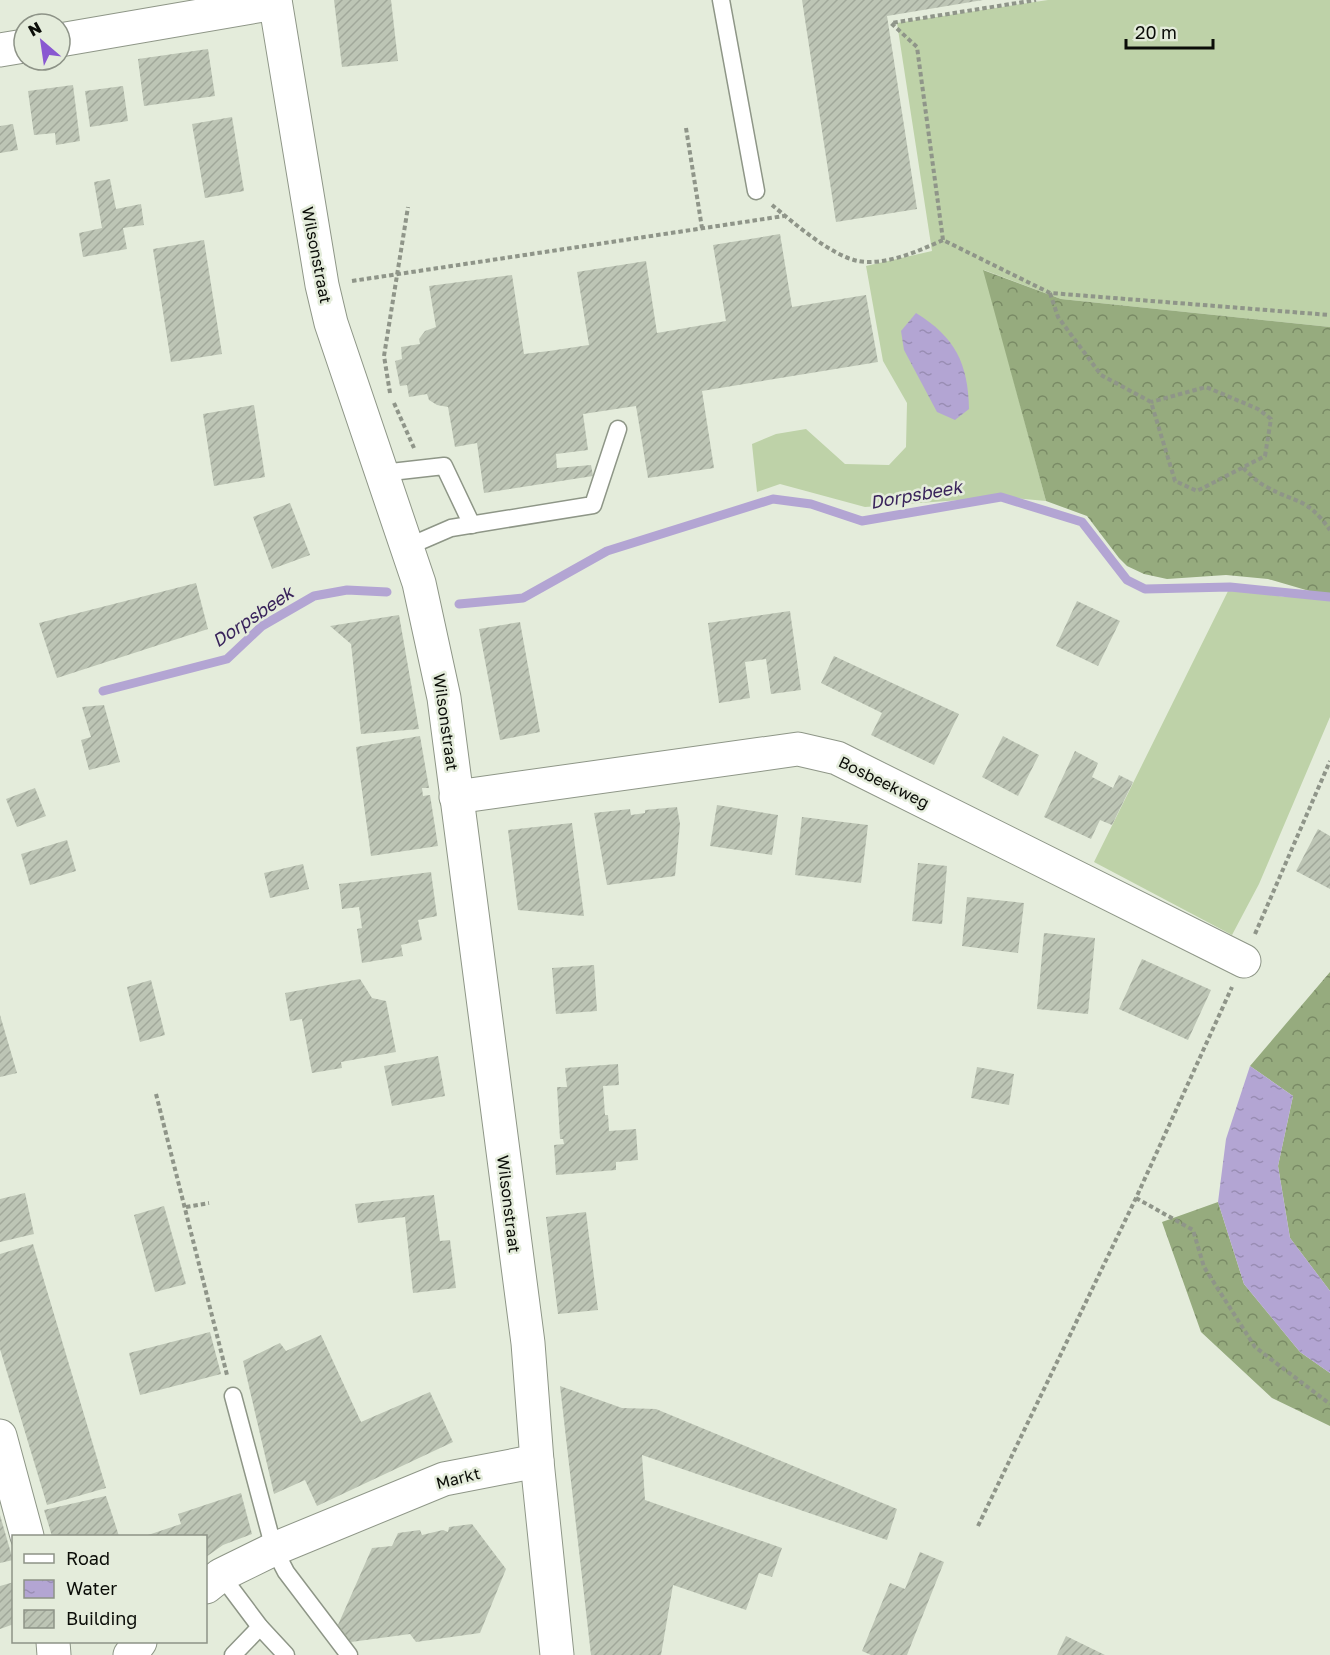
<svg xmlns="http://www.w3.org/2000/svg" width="1330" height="1655" viewBox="0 0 1330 1655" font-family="'Golos Text',sans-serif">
<defs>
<pattern id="forest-crowns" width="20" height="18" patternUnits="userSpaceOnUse" patternTransform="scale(1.5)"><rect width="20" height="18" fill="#96ab7e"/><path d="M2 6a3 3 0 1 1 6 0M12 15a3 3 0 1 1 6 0" fill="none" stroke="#798a65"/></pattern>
<pattern id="water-ripples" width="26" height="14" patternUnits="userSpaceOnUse" patternTransform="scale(1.5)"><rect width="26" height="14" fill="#b3a5d3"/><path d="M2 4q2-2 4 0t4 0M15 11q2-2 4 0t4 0" fill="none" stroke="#998db4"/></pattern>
<pattern id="building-hatch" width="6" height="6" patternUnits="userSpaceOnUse" patternTransform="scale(1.5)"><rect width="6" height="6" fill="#bdc5b5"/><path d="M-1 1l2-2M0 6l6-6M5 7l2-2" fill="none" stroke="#a1a89a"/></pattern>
</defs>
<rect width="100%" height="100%" fill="#e4ecdb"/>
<g fill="#bed2a8">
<path d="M 1048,0 L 1330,0 L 1330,327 L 1061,299 L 984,270 L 1046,501 L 1001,497 L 865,507 L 780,484 L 757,492 L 752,444 L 776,434 L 806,429 L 845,464 L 889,465 L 906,447 L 907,403 L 883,361 L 866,266 L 932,251 L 897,23 Z"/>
<path d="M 1230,587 L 1284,597 L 1330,597 L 1330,717 L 1259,884 L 1232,935 L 1094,862 Z"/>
</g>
<g fill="url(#forest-crowns)">
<path d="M 983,270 L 1061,299 L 1330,327 L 1330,597 L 1268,579 L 1226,575 L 1167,579 L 1144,574 L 1127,566 L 1119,558 L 1087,516 L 1046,501 Z"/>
<path d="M 1330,972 L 1330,1291 L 1290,1238 L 1278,1166 L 1293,1096 L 1250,1066 Z"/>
<path d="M 1218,1202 L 1244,1284 L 1300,1352 L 1330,1373 L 1330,1426 L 1272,1398 L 1201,1332 L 1162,1222 Z"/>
</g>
<g fill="url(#water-ripples)">
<path d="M 916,313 C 955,337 968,363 969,409 L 955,420 L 937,412 L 904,350 L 901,331 Z"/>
<path d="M 1250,1066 L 1293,1096 L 1278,1166 L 1290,1238 L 1330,1291 L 1330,1373 L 1300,1352 L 1244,1284 L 1218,1202 L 1226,1139 Z"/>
</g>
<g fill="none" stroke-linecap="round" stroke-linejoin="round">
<g stroke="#b3a5d3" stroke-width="9">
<path d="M 459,604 L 523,598 L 607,551 L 773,499 L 811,504 L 862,521 L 1001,497 L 1082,522 L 1127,580 L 1145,589 L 1230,587 L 1330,597"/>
<path d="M 103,691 L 227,659 L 262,626 L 314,596 L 347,590 L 387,592"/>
</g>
</g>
<g fill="url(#building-hatch)">
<path d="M 334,0 L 391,0 L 398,61 L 342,67 Z"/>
<path d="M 802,0 L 983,0 L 887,16 L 917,209 L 836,222 Z"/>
<path d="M 208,49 L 215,96 L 144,106 L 138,59 Z"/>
<path d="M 73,85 L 80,141 L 56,145 L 55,133 L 34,135 L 28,91 Z"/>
<path d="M 123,86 L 128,121 L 90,127 L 85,91 Z"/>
<path d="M 232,117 L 244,191 L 205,198 L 192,124 Z"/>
<path d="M 13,124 L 18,150 L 0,153 L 0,126 Z"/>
<path d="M 110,179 L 116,209 L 141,204 L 144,225 L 123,228 L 127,249 L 83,257 L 79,233 L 102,228 L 94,182 Z"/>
<path d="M 780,234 L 792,307 L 866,295 L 878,362 L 702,391 L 714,468 L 648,478 L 636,406 L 583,414 L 588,450 L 556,454 L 557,468 L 591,465 L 593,476 L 484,493 L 477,443 L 455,447 L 448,407 L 437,405 L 429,400 L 427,394 L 409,397 L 407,385 L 400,386 L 395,361 L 402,359 L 401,347 L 420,344 L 419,339 L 425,331 L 436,327 L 429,286 L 512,275 L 524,354 L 549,351 L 589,345 L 577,272 L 646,261 L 657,333 L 726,321 L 713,245 Z"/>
<path d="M 204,240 L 222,354 L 171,362 L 153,249 Z"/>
<path d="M 254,405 L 265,477 L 214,486 L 203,414 Z"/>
<path d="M 290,503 L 310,555 L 272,569 L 253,517 Z"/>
<path d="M 196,583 L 208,629 L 57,678 L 39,623 Z"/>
<path d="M 1077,601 L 1120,621 L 1098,666 L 1056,646 Z"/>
<path d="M 790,611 L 801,690 L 771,694 L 766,659 L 745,662 L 750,698 L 719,703 L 708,623 Z"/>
<path d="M 399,615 L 419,729 L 361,734 L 351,644 L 330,626 Z"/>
<path d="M 520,622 L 540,732 L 500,740 L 479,629 Z"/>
<path d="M 834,656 L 959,714 L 934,765 L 871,735 L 882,713 L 821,683 Z"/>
<path d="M 104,705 L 120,762 L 89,770 L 81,740 L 91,737 L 82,707 Z"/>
<path d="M 420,736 L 429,788 L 422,788 L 423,796 L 430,795 L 438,846 L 371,856 L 356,747 Z"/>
<path d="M 1003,736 L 1039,755 L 1018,796 L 982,777 Z"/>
<path d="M 1075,751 L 1098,763 L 1092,777 L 1113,788 L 1119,775 L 1133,782 L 1112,825 L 1100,820 L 1091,839 L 1044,817 Z"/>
<path d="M 35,788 L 46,816 L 17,827 L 6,799 Z"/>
<path d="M 717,805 L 778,815 L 772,855 L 710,846 Z"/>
<path d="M 677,807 L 680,824 L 675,876 L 607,885 L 594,813 L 630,809 L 631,815 L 645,813 L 645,810 Z"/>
<path d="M 802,817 L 868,825 L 861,883 L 795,875 Z"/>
<path d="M 572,823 L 584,916 L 518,910 L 508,830 Z"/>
<path d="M 1318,829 L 1330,836 L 1330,889 L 1296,871 Z"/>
<path d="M 67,840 L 76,871 L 30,885 L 21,854 Z"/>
<path d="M 918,863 L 947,866 L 942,924 L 912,921 Z"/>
<path d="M 303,864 L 309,889 L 270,898 L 264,873 Z"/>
<path d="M 431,872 L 437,916 L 418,920 L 422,940 L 401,945 L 403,956 L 362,963 L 357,929 L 362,928 L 359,907 L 342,909 L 339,884 Z"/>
<path d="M 967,897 L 1024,903 L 1018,953 L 962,946 Z"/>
<path d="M 1044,933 L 1095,938 L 1088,1014 L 1037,1009 Z"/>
<path d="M 1142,959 L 1211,990 L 1188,1040 L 1119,1009 Z"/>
<path d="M 594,965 L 597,1011 L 556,1014 L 552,968 Z"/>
<path d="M 360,979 L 372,998 L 386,1001 L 396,1052 L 341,1062 L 342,1068 L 312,1073 L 302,1019 L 290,1021 L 285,993 Z"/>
<path d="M 151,980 L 165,1035 L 140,1042 L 127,987 Z"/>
<path d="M 0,1015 L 17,1073 L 0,1077 Z"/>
<path d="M 438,1056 L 445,1096 L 392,1106 L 384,1066 Z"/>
<path d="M 618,1064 L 619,1085 L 603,1086 L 605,1115 L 608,1115 L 609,1131 L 636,1129 L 638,1160 L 616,1162 L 616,1170 L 556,1175 L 554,1145 L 564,1144 L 563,1139 L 560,1139 L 557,1087 L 567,1087 L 565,1068 Z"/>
<path d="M 977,1067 L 1014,1074 L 1009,1105 L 971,1098 Z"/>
<path d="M 25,1193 L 34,1234 L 0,1242 L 0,1199 Z"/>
<path d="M 434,1195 L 440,1241 L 450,1240 L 456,1288 L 413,1293 L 405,1217 L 358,1223 L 355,1204 Z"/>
<path d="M 164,1206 L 186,1284 L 155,1292 L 134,1215 Z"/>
<path d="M 586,1212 L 598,1310 L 558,1314 L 546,1217 Z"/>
<path d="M 33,1244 L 106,1488 L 47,1505 L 0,1349 L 0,1254 Z"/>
<path d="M 210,1332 L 221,1374 L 140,1395 L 129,1353 Z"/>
<path d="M 321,1335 L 361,1422 L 430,1392 L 453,1442 L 317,1506 L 305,1480 L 274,1494 L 243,1361 L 280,1343 L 286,1351 Z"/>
<path d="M 560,1386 L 622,1408 L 656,1409 L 897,1509 L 887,1540 L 642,1455 L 645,1500 L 782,1548 L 772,1577 L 759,1573 L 746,1610 L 673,1585 L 661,1655 L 591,1655 Z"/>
<path d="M 241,1493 L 252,1534 L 223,1545 L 206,1557 L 206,1536 L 145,1536 L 181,1524 L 178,1514 Z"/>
<path d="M 106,1496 L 119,1536 L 52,1536 L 44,1510 Z"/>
<path d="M 0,1515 L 13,1560 L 0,1563 Z"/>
<path d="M 472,1524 L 506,1569 L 480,1633 L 416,1642 L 410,1634 L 351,1642 L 338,1625 L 372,1548 L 392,1546 L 398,1533 L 420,1530 L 422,1535 L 443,1530 L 448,1532 L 449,1527 Z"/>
<path d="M 920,1552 L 944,1562 L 907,1655 L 871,1655 L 862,1651 L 890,1583 L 905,1589 Z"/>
<path d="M 14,1582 L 14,1624 L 0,1629 L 0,1586 Z"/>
<path d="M 1066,1636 L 1105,1655 L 1057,1655 Z"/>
</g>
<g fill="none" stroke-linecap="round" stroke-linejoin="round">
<g stroke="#8e9687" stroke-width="19">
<g id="service">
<path d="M 721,0 L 756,191"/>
<path d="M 382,473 L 444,466 L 472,525"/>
<path d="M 407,547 L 451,528 L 593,505 L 618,429"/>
<path d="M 233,1396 L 274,1549 L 286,1572 L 349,1655"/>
<path d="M 221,1575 L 260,1627 L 286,1655"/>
<path d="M 233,1655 L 260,1627"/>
</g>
</g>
<g stroke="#8e9687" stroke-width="35">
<g id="minor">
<path d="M 60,40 L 275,3"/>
<path d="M 0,50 L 24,46"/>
<path d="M 456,797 L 798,749 L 837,758 L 1244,961"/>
</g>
</g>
<g stroke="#8e9687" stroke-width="35">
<g id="tertiary">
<path d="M 275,0 L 322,285 L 331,323 L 419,583 L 444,698 L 528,1343 L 537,1461 L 557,1655"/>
<path d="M 0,1436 L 27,1536"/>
<path d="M 206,1587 L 221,1575 L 274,1549 L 444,1479 L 537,1461"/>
<path d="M 53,1642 L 54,1655"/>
<path d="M 130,1655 L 140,1642"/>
</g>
</g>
<g stroke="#8f9589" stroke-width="4" stroke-dasharray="4.5 3" stroke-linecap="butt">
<path d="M 686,128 L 702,228"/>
<path d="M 772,205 C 794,223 830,255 858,261 C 885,266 919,251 943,240 L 1050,293 L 1330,315"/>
<path d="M 943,240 L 917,47 L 891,23 L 1036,0"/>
<path d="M 352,281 L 784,216"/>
<path d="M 1050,293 L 1058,317 L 1101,375 L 1151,402 L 1175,481 L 1197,491 L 1265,456 L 1271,419 L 1258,409 L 1206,387 L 1151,402"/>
<path d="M 390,393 L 384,356 L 408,207"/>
<path d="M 394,403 L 414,448"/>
<path d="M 1243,468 C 1250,474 1257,482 1265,486 C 1296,504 1306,496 1330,530"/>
<path d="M 1255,934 L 1330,761"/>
<path d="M 156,1094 L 227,1375"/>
<path d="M 1136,1198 L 1193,1230 L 1204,1267 L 1255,1347 L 1330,1404"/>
<path d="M 186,1207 L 209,1203"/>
<path d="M 978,1526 L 1136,1198 L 1232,987"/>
</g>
<use href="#service" stroke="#fff" stroke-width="16"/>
<use href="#minor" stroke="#fff" stroke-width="33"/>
<use href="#tertiary" stroke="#fff" stroke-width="33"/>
</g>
<g text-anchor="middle" stroke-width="5" stroke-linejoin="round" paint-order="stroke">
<g font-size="16" fill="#0b0d08" stroke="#e4ecdb">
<text transform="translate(317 255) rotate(79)" y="6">Wilsonstraat</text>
<text transform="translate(446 722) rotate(82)" y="6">Wilsonstraat</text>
<text transform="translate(884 782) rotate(26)" y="6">Bosbeekweg</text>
<text transform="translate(509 1204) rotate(83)" y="6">Wilsonstraat</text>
<text transform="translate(458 1478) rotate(-14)" y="6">Markt</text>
</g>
<g font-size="18" font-style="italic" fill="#39235b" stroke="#e4ecdb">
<text transform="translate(916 495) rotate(-10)" y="6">Dorpsbeek</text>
<text transform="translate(253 617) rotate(-34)" y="6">Dorpsbeek</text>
</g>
</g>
<rect x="12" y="1535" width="195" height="108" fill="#e4ecdb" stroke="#8d9387" stroke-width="1.5"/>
<rect x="24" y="1554" width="30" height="9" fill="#ffffff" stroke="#8d9387" stroke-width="1.5"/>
<text x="66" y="1565" font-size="18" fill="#0b0d08">Road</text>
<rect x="24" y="1580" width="30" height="18" fill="url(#water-ripples)" stroke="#8d9387" stroke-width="1.5"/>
<text x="66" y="1595" font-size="18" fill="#0b0d08">Water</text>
<rect x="24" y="1610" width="30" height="18" fill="url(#building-hatch)" stroke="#8d9387" stroke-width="1.5"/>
<text x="66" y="1625" font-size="18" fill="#0b0d08">Building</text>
<g transform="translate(42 42) rotate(331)"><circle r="28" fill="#e4ecdb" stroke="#8d9387" stroke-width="1.5"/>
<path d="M0-4.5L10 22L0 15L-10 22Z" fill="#8958d1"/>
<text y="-9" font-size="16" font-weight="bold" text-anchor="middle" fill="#0b0d08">N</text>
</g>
<path d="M1126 39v9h87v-9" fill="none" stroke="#0b0d08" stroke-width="3"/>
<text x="1135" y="39" font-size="18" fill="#0b0d08" stroke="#e4ecdb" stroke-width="4.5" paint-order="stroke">20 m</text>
</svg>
